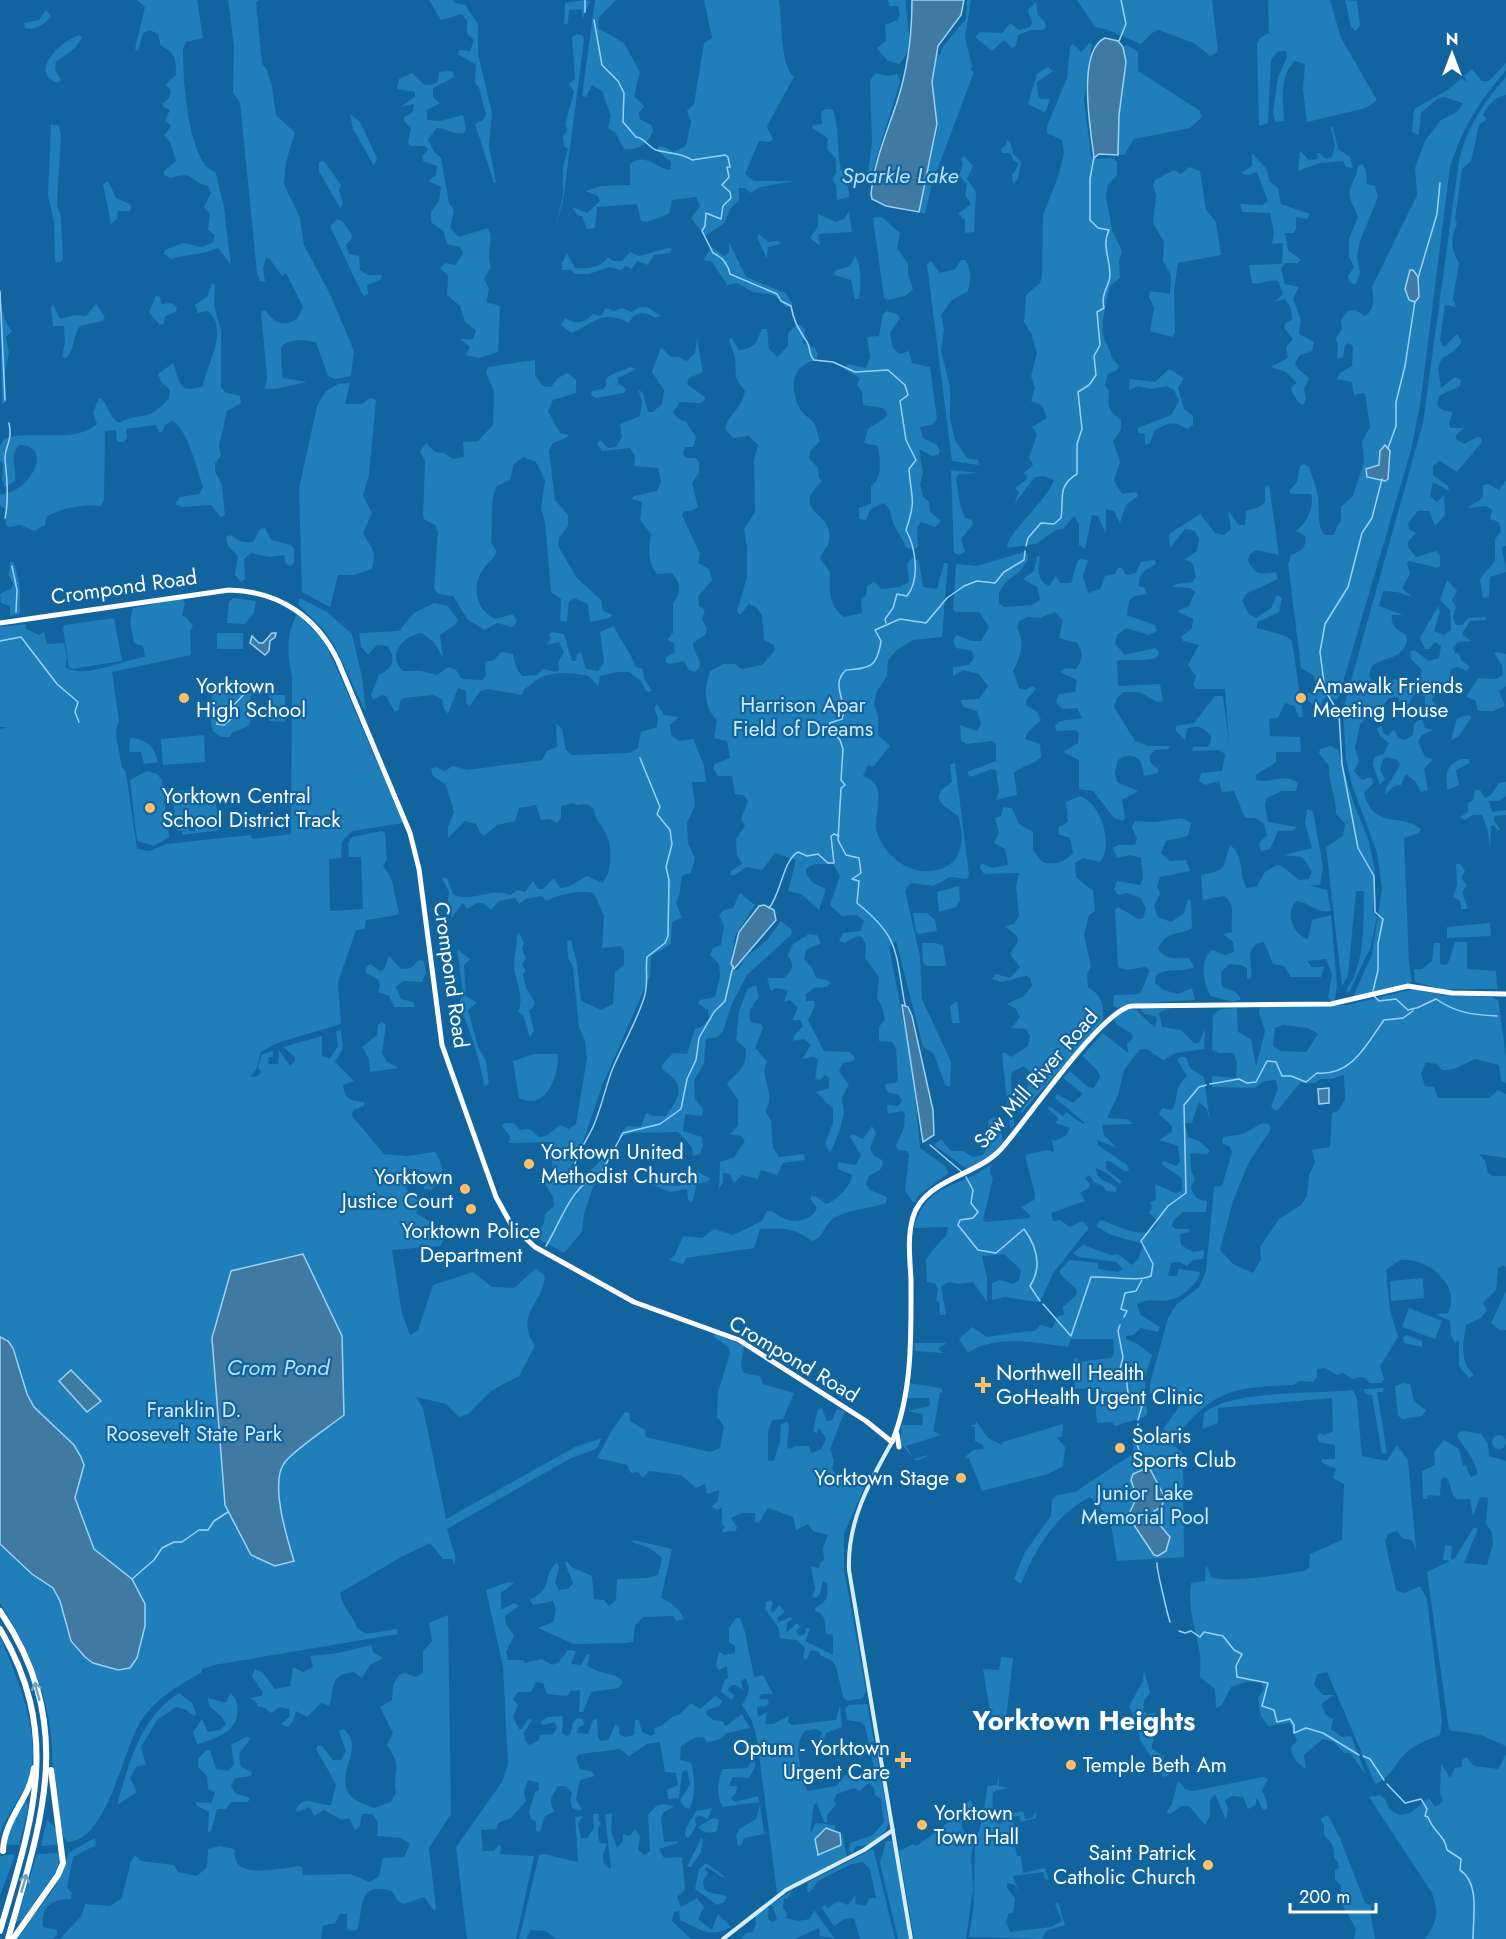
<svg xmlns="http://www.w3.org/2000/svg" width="1506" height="1939" viewBox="0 0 1506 1939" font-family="Jost,sans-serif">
<rect width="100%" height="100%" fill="#11649e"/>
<g fill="#207ebb" fill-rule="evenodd">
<path d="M 137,0 L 197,0 L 203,38 L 186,42 L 183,49 C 183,81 187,139 205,165 C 208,169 212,170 216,173 L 224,208 L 231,265 L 218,248 C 203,255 187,254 171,259 L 164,254 L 165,250 L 183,243 L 202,247 L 213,242 L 215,235 L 208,230 L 210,214 L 204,207 L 211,193 L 208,186 C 189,182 194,170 171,178 L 164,175 L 164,171 L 176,161 L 170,142 L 164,136 L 171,126 L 165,120 L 170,110 L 163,107 L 163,103 L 169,98 L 171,90 L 165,85 L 176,75 C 176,61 176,52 161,46 L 158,34 L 150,30 L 143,33 L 138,51 L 135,49 L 145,7 Z"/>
<path d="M 228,0 L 259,0 L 256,2 L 262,64 L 266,68 L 272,87 L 276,115 L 295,133 L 286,162 L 284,184 L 300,218 L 304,245 L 330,294 L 354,351 L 351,376 L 335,379 L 328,376 L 316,343 C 309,339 283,338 281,349 C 281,352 282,375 283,378 L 307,382 L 275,389 L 265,389 L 267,377 L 261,312 L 265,310 C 274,322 282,328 297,319 L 303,307 L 286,273 L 282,276 L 269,258 L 266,258 L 263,268 L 265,282 L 260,281 L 257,273 L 240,102 L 233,93 L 234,46 Z"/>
<path d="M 429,0 L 453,0 L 455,3 L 465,5 L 478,24 L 478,54 L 492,113 L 489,146 L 496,183 L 494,183 L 475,124 L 483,120 L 486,114 L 479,88 L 475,83 L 476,65 L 458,54 L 459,50 L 470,51 L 474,40 L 467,34 L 467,21 L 462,14 L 441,20 Z"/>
<path d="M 584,0 L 590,1 L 582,20 L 582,9 L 569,10 L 568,23 L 564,25 L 565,3 Z"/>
<path d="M 595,0 L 616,0 L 599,17 L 598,28 L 624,43 L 640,72 L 634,96 L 644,106 L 639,113 L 640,119 L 651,125 L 653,130 C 650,143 637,151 624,149 L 615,132 L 608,128 L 611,116 L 602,91 L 592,85 L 586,97 L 582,96 Z"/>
<path d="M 704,0 L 779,0 C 782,20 780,66 794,77 L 767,126 L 773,140 L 769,142 L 759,141 L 745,174 L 754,181 L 796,181 L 760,187 L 750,193 L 745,188 L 739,188 L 739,200 L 730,209 L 725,223 L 705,236 L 691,218 L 700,206 L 696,197 L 672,200 L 669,214 L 647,222 L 641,221 L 637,204 L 597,207 L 595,228 L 587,229 L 582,216 L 577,215 L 572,207 L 587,213 L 600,201 L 598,196 L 585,191 L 601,186 L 630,185 L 630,164 C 646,152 655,168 670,170 L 671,162 L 658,151 L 658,146 L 665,147 L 673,152 L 686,146 L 691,122 L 687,111 L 694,104 L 704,43 L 712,38 Z"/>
<path d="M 888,0 L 906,0 C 905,20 917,49 899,64 L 888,61 L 877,48 L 886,41 L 885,25 L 898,20 L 900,15 L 898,6 L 889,6 Z"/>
<path d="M 967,0 L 971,0 L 965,38 L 972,66 L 971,70 L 974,72 L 932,184 L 925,214 L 919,212 L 938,127 L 932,82 L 937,54 L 940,55 L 941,49 L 966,19 Z"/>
<path d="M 1077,0 L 1212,0 L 1218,52 L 1210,56 L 1194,43 L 1159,30 L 1152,33 L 1141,44 L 1108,30 L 1095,27 Z"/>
<path d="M 1268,0 L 1330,0 L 1341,38 L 1377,100 L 1366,108 L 1307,122 L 1303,90 L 1305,64 L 1295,61 C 1279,75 1283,101 1284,121 L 1275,122 L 1273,112 L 1278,77 L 1287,57 L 1286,51 L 1278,51 L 1271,60 L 1268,123 L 1259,126 L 1257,44 L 1260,38 L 1269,33 Z"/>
<path d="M 1345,0 L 1357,1 L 1360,25 L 1356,31 L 1351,27 Z"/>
<path d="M 1036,2 L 1038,15 L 1045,22 L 1046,27 L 1043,30 L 1031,30 L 1018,35 L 1016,46 L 1012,48 L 1004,40 L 992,51 L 975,37 L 980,32 L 1002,33 L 1010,23 L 1019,30 L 1030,27 L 1032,23 L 1028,10 Z"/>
<path d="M 46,10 L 51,16 C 45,24 35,31 25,28 L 24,23 L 39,20 Z"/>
<path d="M 577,34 L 583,36 L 584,41 L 563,201 L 554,232 L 563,196 L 563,167 L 568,149 L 564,146 L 563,136 L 567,131 L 565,123 L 574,92 L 569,84 L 575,79 L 572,37 Z"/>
<path d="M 80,35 L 82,38 L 75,48 L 56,62 L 55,70 L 61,80 L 58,83 C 27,72 62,40 80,35 Z"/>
<path d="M 1090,43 L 1092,44 L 1084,100 L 1091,156 L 1099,159 L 1112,158 L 1117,162 L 1117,175 L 1108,185 L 1106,196 L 1112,230 L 1122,251 L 1119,262 L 1120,278 L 1110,286 C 1107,298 1101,323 1103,334 C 1104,343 1111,348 1111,357 L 1119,366 L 1117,370 L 1108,374 L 1105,385 L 1109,391 C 1107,411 1110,409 1121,421 L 1121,430 L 1113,441 L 1120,462 L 1114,481 L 1122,494 L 1136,492 L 1138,496 L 1126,505 L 1120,523 L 1114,511 L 1106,509 L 1106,534 L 1098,516 L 1092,515 L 1085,549 L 1079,545 L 1079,524 L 1074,516 L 1063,529 L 1056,530 L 1036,544 L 1007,548 C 1007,532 1047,501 1054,480 L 1043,476 L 1035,477 L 1014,504 L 1019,492 L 1015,488 L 1026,480 L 1027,475 L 1023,474 L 1033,465 L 1029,458 L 1037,434 L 1032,427 L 1047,418 L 1042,405 L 1031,401 L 1035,388 L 1031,376 L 1037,353 L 1031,333 L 1024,322 L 1026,295 L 1040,283 L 1042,276 L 1043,215 L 1058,177 L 1064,154 L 1062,140 L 1047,133 L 1047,126 L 1067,78 L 1070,47 L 1073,44 L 1081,52 Z"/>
<path d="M 1127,45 L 1138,52 L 1138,71 L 1199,110 L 1202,117 L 1190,128 L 1134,139 L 1124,155 L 1118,155 L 1119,115 L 1126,62 L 1123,47 Z"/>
<path d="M 1506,63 L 1506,70 C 1478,104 1464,125 1450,167 L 1420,405 L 1411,450 L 1339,696 L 1337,700 L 1326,696 L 1320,706 L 1316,707 L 1307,700 L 1308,693 L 1317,691 L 1314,676 L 1301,668 L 1288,564 L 1291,555 C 1300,552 1308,546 1305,536 L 1296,531 C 1306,524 1315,507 1311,494 L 1291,494 L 1289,491 L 1297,482 L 1300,466 L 1304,464 L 1309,467 C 1312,476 1316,486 1318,496 C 1320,509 1316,522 1324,535 L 1333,535 L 1341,520 L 1341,507 L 1353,496 L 1364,462 L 1362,441 L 1370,427 L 1365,393 L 1354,395 L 1352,382 L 1337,379 L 1340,373 L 1352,366 L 1353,346 L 1348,343 L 1345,346 L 1343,357 L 1337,359 L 1338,347 L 1336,338 L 1342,329 L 1341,320 L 1348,311 L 1355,310 L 1365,316 C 1376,308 1373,299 1372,287 L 1417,195 L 1415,168 L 1425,141 L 1441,120 L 1457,112 L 1463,103 L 1444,97 L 1437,99 L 1421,113 L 1419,135 L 1412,132 L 1414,109 L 1448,90 L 1472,69 L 1482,81 L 1489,81 ZM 1384,445 L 1390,451 L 1388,479 L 1385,481 L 1367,477 L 1366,469 L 1379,465 L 1380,451 Z"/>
<path d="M 1048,67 L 1053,71 L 1037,82 L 1038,96 L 1041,99 L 1050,99 L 1045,113 L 1028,104 L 1037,74 Z"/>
<path d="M 449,71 L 453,72 L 454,77 L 433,88 L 433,97 L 440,103 L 427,110 L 427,120 L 440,121 L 463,115 L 466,129 L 464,133 C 451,135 446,127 437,128 L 428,139 L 434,152 L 441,158 L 449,203 L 454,210 L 450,228 L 459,237 L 488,228 C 495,241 485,251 491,267 L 484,279 L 489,289 L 486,302 L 500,306 L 498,352 L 479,358 L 466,355 L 470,347 L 460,339 L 473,339 L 476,330 L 465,322 L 460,306 L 447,295 L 448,276 L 440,268 L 446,263 L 456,265 L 463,253 L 460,247 L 447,244 L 444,232 L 431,222 L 431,212 L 439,201 L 441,187 L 428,181 L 436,175 L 437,166 L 423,161 L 422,156 L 428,150 L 425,146 L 410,146 L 408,142 L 411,128 L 404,121 L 404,117 L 413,112 L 414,104 L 400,107 L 415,97 L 415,92 L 397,89 L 399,79 L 412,73 C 423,82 422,89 438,82 L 439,72 Z"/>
<path d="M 876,73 L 886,76 L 898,74 L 900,82 L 870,178 L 868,172 L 872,143 L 870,80 Z"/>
<path d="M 1506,77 L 1506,95 C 1494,97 1489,104 1483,115 L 1487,119 L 1479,125 L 1471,161 L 1462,169 L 1455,219 L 1457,224 C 1450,239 1451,250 1459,263 L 1453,299 L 1456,307 L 1445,305 L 1440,340 L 1444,347 L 1457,334 L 1462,342 L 1453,352 L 1442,358 L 1438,368 L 1441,388 L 1455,377 L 1461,380 L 1460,386 L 1439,396 L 1437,405 L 1442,410 L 1453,412 L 1449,424 L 1451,428 L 1464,428 L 1456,435 L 1456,439 L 1464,444 L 1477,437 L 1481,438 L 1482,442 L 1457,472 L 1440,461 L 1433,466 L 1433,475 L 1448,486 L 1449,491 L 1433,482 L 1430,496 L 1437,502 L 1444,495 L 1445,515 L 1435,526 L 1429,511 L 1418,511 L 1408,523 L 1409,529 L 1416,533 L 1408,542 L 1408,547 L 1416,557 L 1436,551 L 1440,556 L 1440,566 L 1438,568 L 1409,561 L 1407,564 L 1410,574 L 1402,588 L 1412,597 L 1397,592 L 1383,591 L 1379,606 L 1403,615 L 1392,615 C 1390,626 1398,630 1406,635 L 1407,642 C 1405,646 1402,652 1398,654 C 1387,662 1367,659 1370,678 L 1380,688 L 1394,679 C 1409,684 1418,694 1422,670 L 1411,659 L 1410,652 L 1414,650 L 1429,661 L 1439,658 L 1441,646 L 1435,642 L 1429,649 L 1425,649 L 1420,638 L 1438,606 L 1440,611 L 1434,631 L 1444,635 L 1451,630 L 1450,610 L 1440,600 L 1447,580 L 1457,591 L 1452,600 L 1456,607 L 1453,617 L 1456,625 L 1462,625 L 1468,618 L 1485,617 L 1487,620 L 1470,621 L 1462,634 L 1471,641 L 1458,642 L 1453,648 L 1455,653 L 1459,654 L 1461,660 L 1470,667 L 1467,671 L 1457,667 L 1451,669 L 1449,680 L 1457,684 L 1458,690 L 1454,693 L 1446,686 L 1438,689 L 1432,700 L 1438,708 L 1435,714 L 1425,715 L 1425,697 L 1417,690 L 1407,707 L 1403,706 L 1397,697 L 1389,698 L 1378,712 L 1365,718 L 1360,725 L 1355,747 L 1359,761 L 1354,771 L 1362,780 L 1370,777 L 1373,780 L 1372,785 L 1364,792 C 1372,830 1402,813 1421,829 L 1419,833 L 1404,838 L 1409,964 L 1412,982 L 1353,997 L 1372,954 L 1382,889 L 1377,853 L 1352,785 L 1346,760 L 1343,709 L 1423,423 L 1459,160 C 1467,128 1483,102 1506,77 Z"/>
<path d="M 826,109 L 833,110 C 840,129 836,150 841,169 C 844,179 850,187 849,197 L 837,200 L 836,185 L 832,179 L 836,173 L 836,159 L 827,149 L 828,138 L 812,128 L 813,125 L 822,124 L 821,112 Z"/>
<path d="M 350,114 L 360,122 L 377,158 L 374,166 L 353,129 Z"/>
<path d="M 51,124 L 59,126 L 61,135 L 57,205 L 61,217 L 63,259 L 61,262 L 56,262 L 55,258 L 54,222 L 48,196 Z"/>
<path d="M 1333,126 L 1338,149 L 1350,157 L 1353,168 L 1346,167 L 1343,161 L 1320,163 L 1298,171 L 1300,151 L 1309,160 L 1318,159 L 1317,153 L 1319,153 L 1326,159 L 1332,157 L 1335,146 L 1331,128 Z"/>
<path d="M 1006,140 L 1010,142 L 1013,153 L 1021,162 L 1018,179 L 1013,183 L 1012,176 L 1019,163 L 1013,160 L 1010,153 L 1002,153 L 1001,149 L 1006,145 Z"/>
<path d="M 1252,153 L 1266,168 L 1270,182 L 1278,188 L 1281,204 L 1310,214 L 1307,219 L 1296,217 L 1296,229 L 1294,233 L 1285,233 L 1288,250 L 1301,260 L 1298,263 L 1285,263 L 1281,269 L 1285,284 L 1299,287 L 1293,299 L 1301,320 L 1299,334 L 1314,342 L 1312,351 L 1300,355 L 1295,363 L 1298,369 L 1309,378 L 1304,389 L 1306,399 L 1303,405 L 1298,402 L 1291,390 L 1292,386 L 1297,383 L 1286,372 L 1271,367 L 1288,358 L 1286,347 L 1293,339 L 1284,328 L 1285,323 L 1292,320 L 1291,308 L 1285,299 L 1274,302 L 1283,294 L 1278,281 C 1269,279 1261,285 1252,283 L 1249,265 L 1282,264 L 1283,243 L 1272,244 L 1274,233 L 1270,213 L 1242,212 L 1240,204 L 1262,205 L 1268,201 L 1257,172 L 1248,175 L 1241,173 L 1252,166 Z"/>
<path d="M 964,156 L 973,166 L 967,179 L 976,192 L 974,232 L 965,233 L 965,220 L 958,214 L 971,204 L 965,195 L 967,184 L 959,176 L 963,165 L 961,158 Z"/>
<path d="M 324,161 L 341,185 L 339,190 L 343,204 L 340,208 L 319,171 L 319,162 Z"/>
<path d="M 1362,164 L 1366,170 L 1367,184 L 1375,186 L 1378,197 L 1360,241 L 1357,257 L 1360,273 L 1356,284 L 1349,283 L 1348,276 L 1354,267 L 1349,257 L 1349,239 L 1358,217 C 1356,209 1347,198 1350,189 C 1353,180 1356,178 1358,166 Z"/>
<path d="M 1189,167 L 1200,171 L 1206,210 L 1216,222 L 1221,255 L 1178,263 L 1174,290 L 1175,333 L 1172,337 L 1150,331 L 1154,308 L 1149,297 L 1150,291 L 1170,294 L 1171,275 L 1163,261 L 1164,242 L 1153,223 L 1156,195 L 1153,186 L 1155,180 L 1174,170 L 1181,174 Z"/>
<path d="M 108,181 L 116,198 L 130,204 L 131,208 L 130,211 L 118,211 L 117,219 L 111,224 L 103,184 Z"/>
<path d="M 849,211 L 852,232 L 818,234 L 820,246 L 810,238 L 818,227 L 818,214 L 835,222 L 844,219 Z"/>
<path d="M 877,217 L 882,217 L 900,233 L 897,248 L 908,264 L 908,274 L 913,289 L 905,296 L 888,300 L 884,298 L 873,218 Z"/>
<path d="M 337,219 L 342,221 L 351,233 L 352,238 L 346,245 L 349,254 L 359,256 L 360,270 L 367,275 L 382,275 L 380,280 L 367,285 L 368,294 L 364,296 L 361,292 L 330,226 Z"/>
<path d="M 759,234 L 768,242 L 778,241 L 781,244 L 768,247 L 767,259 L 757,237 Z"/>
<path d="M 729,242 L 746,277 L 785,293 L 793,304 L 791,307 L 786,307 L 774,295 L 753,292 L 737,283 L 727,285 L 712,262 L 703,260 L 712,247 L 724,256 L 729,252 Z"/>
<path d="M 668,248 L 672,249 L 670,253 L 654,255 L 648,265 L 637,261 L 632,269 L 626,266 L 621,270 L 609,267 L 589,274 L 575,274 L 571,270 L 562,270 L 562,263 L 567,253 L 575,268 C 587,269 601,268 608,257 L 613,261 L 622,261 L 630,252 L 639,256 Z"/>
<path d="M 855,256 C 862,263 861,288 859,299 L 855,299 L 851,280 L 834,275 L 835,271 L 850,266 Z"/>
<path d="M 961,260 L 965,260 C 972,269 971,280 968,291 L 952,300 L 941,315 L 944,330 L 941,351 L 950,386 L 950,418 L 955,440 L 967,458 L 978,460 L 980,464 L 978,465 L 952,461 L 927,265 L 931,261 L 940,273 L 955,269 Z"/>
<path d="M 212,283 L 215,285 L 214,305 L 221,331 L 221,387 L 225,392 L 240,396 L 241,403 L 227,411 L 219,446 L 221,456 L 215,463 L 215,471 L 222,485 L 225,516 L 221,517 L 211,505 L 182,507 L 175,504 L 180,497 L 199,494 L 203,487 C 198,472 187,427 172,421 L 165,425 L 162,432 L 159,432 L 156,425 L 126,429 L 127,438 L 124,442 L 117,442 L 116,430 L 105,431 L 104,500 L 101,506 C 84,504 60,508 46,517 L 45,525 L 35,531 L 20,525 L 9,527 L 6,525 L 6,509 L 0,506 L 0,494 C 29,494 56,445 19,445 C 9,455 17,469 15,481 L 5,487 L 2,480 L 3,464 L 0,461 L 0,446 L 4,439 C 33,428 73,445 97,424 L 93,413 L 99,398 C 108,402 108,416 119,423 C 143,410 147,424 169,398 L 170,390 L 161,382 L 158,374 L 173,363 C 181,381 176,395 203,386 C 206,365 230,330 208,311 L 198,313 L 195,305 L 207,297 Z"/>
<path d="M 156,296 L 160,297 L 161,304 L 172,303 L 177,308 L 176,312 L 165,316 L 164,324 L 160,325 L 149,312 Z"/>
<path d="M 0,300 L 6,323 L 12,331 L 6,337 L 9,353 L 5,372 L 6,402 L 2,404 Z"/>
<path d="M 53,304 L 60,319 L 74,315 L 86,316 L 96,304 L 105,317 L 103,321 L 80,326 C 72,337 76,347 66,358 L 62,357 L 65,342 L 64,326 L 53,326 L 51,307 Z"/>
<path d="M 640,307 L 647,307 L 661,316 L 656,318 C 644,312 636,310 629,323 C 600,309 597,323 571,333 L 561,325 L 565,318 C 576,325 584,323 593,314 L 601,316 L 606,308 L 614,311 L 622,308 L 632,312 Z"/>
<path d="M 887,311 L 897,314 L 900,318 L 890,333 L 893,348 L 900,354 L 909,351 L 912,363 L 930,367 L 937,419 L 931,425 L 920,427 L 923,438 L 937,445 L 940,451 L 938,455 L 932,456 L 919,449 L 923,472 L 920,485 L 923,497 L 929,502 L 930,512 L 941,521 L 935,527 L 921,522 L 917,528 L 918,547 L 914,549 L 906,548 C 903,539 898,533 894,525 C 890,516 893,509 883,503 L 870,510 L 866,520 L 859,519 L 859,508 L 871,504 L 871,486 C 883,479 880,459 878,446 L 864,443 L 868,429 L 886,417 L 887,413 L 883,408 L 863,405 L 862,392 L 857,385 L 860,378 L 844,369 L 848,364 L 866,368 L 870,357 L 867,337 L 879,336 L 883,314 Z"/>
<path d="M 796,325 L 800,325 L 805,330 L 803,343 L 815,348 L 818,354 L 816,360 C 791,365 789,389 800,409 C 804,415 810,418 814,423 C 817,428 818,436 820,441 L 810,451 L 809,458 L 818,468 L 819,478 L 822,481 C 788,514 835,510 829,541 C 828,547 822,552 820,558 L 830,572 C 830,591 827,604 844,617 L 862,613 L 861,598 L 866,596 L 867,586 L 874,582 L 881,589 L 899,587 L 909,582 L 907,564 L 912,558 L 919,561 L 923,587 L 937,589 L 944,563 L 948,563 L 942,637 L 913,640 L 897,650 L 888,660 L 887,676 L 876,693 L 874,705 L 878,716 L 878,735 L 890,746 L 873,767 L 868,765 L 863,776 C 888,785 875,808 876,828 C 877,839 890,856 899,862 C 916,875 950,876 959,852 C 964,841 961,827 958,816 L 944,806 L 938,798 L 941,790 L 952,782 L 950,764 L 955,763 L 969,875 L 967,879 L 950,877 L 933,886 L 911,883 L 905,890 L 920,956 L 922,999 L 951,1062 L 950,1087 L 945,1085 L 934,1054 L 923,1047 L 896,941 L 889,946 L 913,1072 L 920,1148 L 945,1166 L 949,1173 L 919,1195 L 914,1203 L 905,1191 L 909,1155 L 907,1151 L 898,1150 L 896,1145 L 904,1128 L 905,1114 L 902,1111 L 888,1114 L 887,1105 L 898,1106 L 902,1101 L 899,1095 L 887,1092 L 885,1088 L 886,1084 L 895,1083 L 898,1080 L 896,1048 L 892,1042 L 879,1041 L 879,1027 L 885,1019 L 881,1004 L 877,999 L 879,977 L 865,958 L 866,945 L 862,937 L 857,936 L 845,943 L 839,941 L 843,933 L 860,931 L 864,921 L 857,915 L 842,916 L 830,905 L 840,876 L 833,864 L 814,864 L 806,869 L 806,874 L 813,883 L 826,889 L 819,910 L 801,894 L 788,891 L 796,860 L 775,853 L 762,870 L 746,867 L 735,875 L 730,875 L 731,871 L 742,864 L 737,855 L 736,839 L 745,826 L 741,819 L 748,801 L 744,795 L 735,794 L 732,776 L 718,776 L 713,768 L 715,764 L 730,758 L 727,741 L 714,738 L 717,720 C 703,707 704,688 710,671 L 723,664 L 735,664 L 741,669 L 762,665 L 775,650 L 774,645 L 764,640 L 762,615 L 756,607 L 749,604 L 740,615 L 737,611 L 747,577 L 747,548 L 744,529 L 755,512 L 754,460 L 758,445 L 749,436 L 733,438 L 725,429 C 729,413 742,409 745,391 L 736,378 L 735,357 L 729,341 L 731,337 L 739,350 C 755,349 756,342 762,329 L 767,329 L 769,349 L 777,357 L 788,346 L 788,333 Z"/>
<path d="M 697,339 L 703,372 L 689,378 L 687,384 L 706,398 L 701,403 L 680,402 L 673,412 L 677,418 L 686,422 L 696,437 L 693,447 L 685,447 L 683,454 L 686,458 L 696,458 L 699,462 L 699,473 L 692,483 L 698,507 L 691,511 L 684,511 L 682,515 L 700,554 L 698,563 L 709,569 L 712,580 L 698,597 L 699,606 L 705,610 L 702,619 L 707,629 L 705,635 L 693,643 C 693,656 707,662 695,672 L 689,670 L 684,661 L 669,664 L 666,662 L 666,657 L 675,652 L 674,643 L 667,640 L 673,633 L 673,603 C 682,593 681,584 672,573 L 657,574 C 647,562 649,548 651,534 L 640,520 L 642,502 L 632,499 L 634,496 L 657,491 L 661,482 L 658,468 L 634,466 L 635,456 L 630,448 L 602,451 L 597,444 L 600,440 L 608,448 L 616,447 L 622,437 L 620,424 L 640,416 L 642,402 L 638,389 L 643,393 L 648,412 L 653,412 L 662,404 L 664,390 L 652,372 L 661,347 L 671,357 L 678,357 L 687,361 L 695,353 Z"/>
<path d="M 535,360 L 535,375 L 543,386 L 551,387 L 558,378 L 568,373 L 576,380 L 576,393 L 553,400 L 548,411 L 560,433 L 569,435 L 566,438 L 553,443 L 549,451 L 555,500 L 568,515 L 568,526 L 559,538 L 558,546 L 577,578 L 601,600 L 603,611 L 612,615 L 610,618 L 590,622 L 588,604 L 574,598 L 569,602 L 567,622 L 560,621 L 561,599 L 551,592 L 545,523 L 541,508 L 545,480 L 536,462 L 523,457 L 514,464 L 510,480 L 497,486 C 489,501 493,524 491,542 L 497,552 C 493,560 487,563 482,571 C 471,588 477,612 496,619 L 513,614 L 517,622 L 512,627 L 497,623 L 485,630 L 468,620 L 453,596 L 439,594 L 434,589 L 438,532 L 435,525 L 425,520 L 423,516 L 425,461 L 420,451 L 426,443 L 435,452 L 444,453 L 453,459 L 464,457 L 463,442 L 478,441 L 493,425 L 494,391 L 486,373 L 488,367 Z"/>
<path d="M 630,367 L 637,369 L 618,378 L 618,383 L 626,389 L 624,393 L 596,398 L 591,395 L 592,391 L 603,389 L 606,386 L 606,379 C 611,373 623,371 630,367 Z"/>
<path d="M 1169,369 L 1184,378 L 1178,388 L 1184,409 L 1193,416 L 1193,425 L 1187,429 C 1174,420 1168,423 1155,430 L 1150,443 L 1145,445 L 1145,434 L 1138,433 L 1138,428 L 1171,415 L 1179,401 L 1174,390 L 1167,386 L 1151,389 L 1138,386 L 1129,390 L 1130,379 L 1155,382 Z"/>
<path d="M 350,383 L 345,404 L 362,404 L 370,398 L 376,400 L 369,474 L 363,496 L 372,513 L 363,533 C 371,548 377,550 372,569 L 354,575 L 338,575 L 330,607 L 302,592 L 299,488 L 317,406 L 326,391 L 338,384 Z"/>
<path d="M 951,470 L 978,473 L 959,474 L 956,478 L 960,504 L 965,518 L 972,520 L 973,524 L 961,539 L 965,552 L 959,555 L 954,553 Z"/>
<path d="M 1506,480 L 1506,546 L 1502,547 C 1502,556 1506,563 1506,572 L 1490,577 L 1489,597 L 1483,598 L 1480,579 L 1495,561 L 1495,539 L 1501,531 L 1499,522 L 1490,519 L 1492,510 L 1486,506 L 1467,508 L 1483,498 L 1483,485 L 1489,484 L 1499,490 Z"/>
<path d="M 1269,484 L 1279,555 L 1256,550 L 1250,554 L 1248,560 C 1253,575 1263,575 1276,572 L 1278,579 L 1246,594 L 1242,601 L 1249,614 L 1256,618 L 1271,608 L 1277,595 L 1282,598 L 1279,612 L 1257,622 L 1257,628 L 1286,636 L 1292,641 L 1303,717 L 1299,717 L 1294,706 L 1285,703 L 1278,718 L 1269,719 L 1270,736 L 1300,737 L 1301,752 L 1276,752 L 1276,762 L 1256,775 L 1256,780 C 1271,784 1285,772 1298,783 L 1296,791 L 1282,791 L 1267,798 L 1265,805 L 1268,822 L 1297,827 L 1292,831 L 1278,831 L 1270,849 L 1261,851 L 1259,843 L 1267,835 L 1264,824 L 1256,818 L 1245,818 L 1234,791 L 1222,792 L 1219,781 L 1205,785 L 1199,781 L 1201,773 L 1222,771 L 1225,754 L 1219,750 L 1192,751 L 1193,747 L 1207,747 L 1210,744 L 1211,736 C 1204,728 1197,724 1187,729 L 1185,740 L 1176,731 L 1176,726 L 1194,723 L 1215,696 L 1223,696 L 1229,743 L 1225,689 L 1196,689 L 1193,685 L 1196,676 L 1188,665 L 1199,645 L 1183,641 L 1181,637 L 1192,628 L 1193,619 L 1178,612 L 1179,610 L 1189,606 L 1195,592 L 1190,588 L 1173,587 L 1176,584 L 1192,582 L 1196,577 L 1193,564 L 1185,559 L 1197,551 L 1199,539 L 1195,531 L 1185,529 L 1170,548 L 1169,534 L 1200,514 L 1215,533 L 1224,535 L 1231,529 L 1228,511 L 1239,525 L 1245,525 L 1246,511 L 1259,507 L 1265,502 L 1265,487 Z"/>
<path d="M 265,528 L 271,540 L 291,545 L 294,549 L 294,563 L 290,566 L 286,564 L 284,555 L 270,557 L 251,553 L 244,559 L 245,579 L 241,582 L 235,575 L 238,556 L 228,546 L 226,537 L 231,535 C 238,541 244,544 254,541 L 260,529 Z"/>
<path d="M 1024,552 L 1028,554 L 1028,560 L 1019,572 L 1006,582 L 999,592 L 999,603 L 1004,607 L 1032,605 L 1040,600 L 1037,587 L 1023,579 L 1034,571 L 1037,557 L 1040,556 C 1038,570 1036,579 1049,586 L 1056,576 L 1060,583 L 1071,583 L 1077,562 L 1080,559 L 1088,560 L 1083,576 L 1088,593 L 1100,589 L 1105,576 L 1115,574 L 1118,568 L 1122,568 L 1126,575 L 1136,573 L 1141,562 L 1155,560 L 1156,564 C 1146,570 1138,573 1139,586 L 1145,588 L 1147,594 L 1134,596 L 1129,601 L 1127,615 L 1155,625 L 1157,631 L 1149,635 L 1126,628 L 1117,635 L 1115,644 L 1125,655 L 1155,648 L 1159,652 L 1158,656 C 1148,663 1130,658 1117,661 L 1118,686 L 1160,684 L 1163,701 L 1158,702 L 1139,692 L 1124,692 L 1117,698 L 1114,707 L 1135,741 L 1148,746 L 1170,746 L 1168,749 L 1155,750 L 1150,755 L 1150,762 L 1158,769 L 1158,773 L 1144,776 L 1141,762 C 1135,754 1126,754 1118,760 L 1115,773 L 1117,782 L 1138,791 L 1122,800 L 1125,818 L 1123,821 L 1114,818 L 1093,791 L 1079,789 L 1079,760 L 1063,752 L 1078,743 L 1079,733 L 1075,730 L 1056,731 L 1055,726 L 1060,721 L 1082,718 L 1077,708 L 1062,709 L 1056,702 L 1059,694 L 1075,692 L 1077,680 L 1060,672 L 1065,668 L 1076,669 C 1083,658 1084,654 1077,643 L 1059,638 L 1063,620 L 1055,612 L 1040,618 L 1028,617 L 1019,621 L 1017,628 C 1026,643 1020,657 1013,671 L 1019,688 L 1025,690 L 1033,686 L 1036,689 L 1027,699 L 1026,705 L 1037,712 L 1041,720 L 1028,732 L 1025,739 L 1040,744 L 1041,757 C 1033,765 1023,765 1014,773 L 1017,795 L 996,800 L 999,791 L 996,770 L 992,769 L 970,777 L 967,772 L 996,761 L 996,744 L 992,741 L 967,744 L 961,741 L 960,725 L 977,731 L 981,724 L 977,711 L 963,707 L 960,700 L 979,699 L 988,686 L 979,674 L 963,670 L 953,676 L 953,667 L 969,665 L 974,658 L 972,651 L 956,648 L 953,640 L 957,635 L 972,641 L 981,641 L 989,627 L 979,612 L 957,612 L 953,610 L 956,564 L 976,566 Z"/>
<path d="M 10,561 L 14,563 L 20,586 L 20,614 L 10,616 L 10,606 L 1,603 L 0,594 L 12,588 L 13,584 L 9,575 Z"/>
<path d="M 182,598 L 185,603 L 182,616 L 186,617 L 193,626 L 190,631 L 191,655 L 112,672 L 119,721 L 116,729 L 117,741 L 122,767 L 126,773 L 137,849 L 149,851 L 167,844 L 250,835 L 253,839 L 291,834 L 292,676 C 287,654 286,635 297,614 L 322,638 L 334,662 L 403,823 L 352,831 L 342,842 L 341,858 L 329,859 L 330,911 L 363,909 L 361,857 L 349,857 L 348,843 L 352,837 L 382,831 L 385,833 L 387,859 L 383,866 C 396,882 393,893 399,912 L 397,915 L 366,920 L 365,929 L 356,930 L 338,982 L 341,1024 L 277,1043 L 261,1052 L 256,1070 L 250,1077 L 256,1077 L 261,1073 L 258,1067 L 262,1054 L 273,1051 L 273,1057 L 269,1057 L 268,1064 L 278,1064 L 279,1050 L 290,1066 L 295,1061 L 295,1057 L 283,1047 L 322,1036 L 322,1056 L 330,1058 L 338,1046 L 336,1031 L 341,1030 L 343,1048 L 335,1062 L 354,1081 L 343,1085 C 345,1101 352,1100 364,1102 L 364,1106 L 353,1110 L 352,1116 L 384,1154 L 408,1156 L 435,1152 C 445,1167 445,1176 431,1190 L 424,1189 L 422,1171 L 406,1168 C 399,1180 404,1186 411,1196 L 423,1197 L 416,1213 L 444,1230 L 444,1239 L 440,1246 L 392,1250 L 402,1314 L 410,1335 L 418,1330 L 433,1285 L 473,1272 L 492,1287 L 514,1288 L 536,1268 L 545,1276 C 542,1306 514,1314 535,1346 L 519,1376 L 491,1391 L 468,1414 L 459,1417 L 446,1404 L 416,1397 L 423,1408 L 446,1519 L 575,1447 L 602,1438 L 596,1449 L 571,1458 L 447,1529 L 455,1556 L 455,1566 L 452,1559 L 443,1559 L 430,1543 L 401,1557 L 340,1593 C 342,1607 353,1615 357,1628 L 366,1634 L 397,1629 L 398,1634 L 214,1665 L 202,1669 L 201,1673 C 181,1684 156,1699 143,1718 C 122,1747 109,1841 67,1842 C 50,1820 55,1750 49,1721 C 41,1677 24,1641 0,1603 L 0,729 L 8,727 L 0,727 L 0,627 L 26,624 L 26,629 L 39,635 L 44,632 L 47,644 L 64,643 L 67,659 L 65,667 C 83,680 125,659 145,657 L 143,646 L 134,643 L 130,621 L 133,608 Z"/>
<path d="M 233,598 L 256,601 L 254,613 L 244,624 L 227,623 L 229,602 Z"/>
<path d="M 300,598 L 327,612 L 352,634 L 362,677 L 366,713 L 334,645 L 323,629 L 298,604 Z"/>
<path d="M 434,603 L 448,606 L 458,620 L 456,624 L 440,635 L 443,658 L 434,642 L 422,633 C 404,635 386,655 403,671 L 421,671 L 437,675 L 448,667 L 456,670 L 462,679 L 482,680 L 486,676 L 485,662 L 494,660 L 501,652 L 513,654 L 516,667 L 522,676 L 537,675 L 543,669 L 556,672 L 559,670 L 558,661 L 564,653 L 559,642 L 546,645 L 551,639 L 549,634 L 552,632 L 564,634 L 572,661 L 576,661 L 577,654 L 581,652 L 586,669 L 598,671 L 604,662 L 600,632 L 614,626 C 621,642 630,651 636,667 L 643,669 L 644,678 L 652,691 L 647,692 L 640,680 L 629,672 L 616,672 L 600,676 L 598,686 L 589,676 C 576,673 552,671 540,678 C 533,681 531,686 524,689 L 522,695 L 488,689 L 480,691 L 470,706 L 466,703 L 466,691 L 458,688 L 448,714 L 444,709 L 442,699 L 433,695 L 404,698 L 400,700 L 399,710 L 395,712 L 386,696 L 382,695 L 373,700 L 371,695 L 379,675 C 393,668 397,659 387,646 L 377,645 L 368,655 L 361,647 L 359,633 L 399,631 L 414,613 Z"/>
<path d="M 114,618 L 122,661 L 73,669 L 69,667 L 63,628 L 65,625 Z"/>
<rect x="217" y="633" width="26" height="16"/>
<path d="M 1498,652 L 1506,654 L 1506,686 L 1499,691 L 1505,706 L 1493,711 L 1478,711 L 1475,700 L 1466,697 L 1478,678 L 1496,679 L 1503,675 L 1502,665 L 1494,653 Z"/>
<path d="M 234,680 L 255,684 L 246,711 L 254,714 L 248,726 L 232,733 L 230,737 L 221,737 L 213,731 L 211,724 L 212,682 Z"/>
<path d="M 269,695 L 285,695 L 285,722 L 269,721 Z"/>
<path d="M 657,704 L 664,715 L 679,717 L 670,725 L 671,735 L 679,741 L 693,739 L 704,765 L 706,782 L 692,782 L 695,806 L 687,823 L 688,844 L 695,858 L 691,873 L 683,875 C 678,884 683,891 676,902 L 682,918 L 672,922 L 671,944 L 651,956 L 650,976 L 602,1086 L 580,1151 L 571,1166 L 573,1174 C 588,1175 594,1169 602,1158 L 609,1158 L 606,1172 L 593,1187 L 584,1213 L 582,1232 L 564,1253 L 522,1230 L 539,1230 L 544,1223 L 545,1214 L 554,1206 L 553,1197 L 545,1184 L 553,1176 L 550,1142 L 509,1143 L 510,1136 L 502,1126 L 504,1123 L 514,1123 L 520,1130 L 530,1129 L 539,1137 L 546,1136 L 560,1125 L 569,1129 L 576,1124 L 587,1058 L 585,1040 L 579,1028 L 573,967 L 568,958 L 567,941 L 571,940 L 577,964 L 581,1001 L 601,1010 L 613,1004 L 615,972 L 624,965 L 624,951 L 620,946 L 602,948 L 604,916 L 594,893 C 578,890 560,894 546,901 L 542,896 L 526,899 L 519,904 L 515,898 L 499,901 L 491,910 L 483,903 L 477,903 L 467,909 L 463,903 L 452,917 L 447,906 L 449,892 L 442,878 L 447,878 L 453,894 C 470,904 492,886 510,895 L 518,890 L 525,892 L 533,881 L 538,889 L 543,889 L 554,878 L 560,888 L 568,887 L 587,876 L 602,883 C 612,873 613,847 606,834 C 601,823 595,821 594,809 L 587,804 L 576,805 L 573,803 L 561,806 L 561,818 L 557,823 L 550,819 L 541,820 L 536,805 L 519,808 L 515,821 L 497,825 L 485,835 L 481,834 L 476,824 L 465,821 L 448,838 L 448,827 L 454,812 L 446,785 L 433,776 L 431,769 L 435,767 L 445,771 L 453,766 L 467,770 L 542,760 L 547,751 L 557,747 L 556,723 L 562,729 L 566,750 L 572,755 L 630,753 L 638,748 L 641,732 L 657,727 L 658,718 L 654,708 Z"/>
<path d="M 1463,716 L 1469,715 L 1471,718 L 1458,737 L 1451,740 L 1457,719 Z"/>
<path d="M 1419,720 L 1422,720 L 1425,728 L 1433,730 L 1422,735 L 1418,742 L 1425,757 L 1433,759 L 1424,769 L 1428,790 L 1421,792 L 1416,782 L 1406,774 L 1401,785 L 1394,786 L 1385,795 L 1386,788 L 1400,765 L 1397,760 L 1387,757 L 1383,759 L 1380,770 L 1385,779 L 1380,785 L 1373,764 L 1374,757 L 1384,754 L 1389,743 L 1380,736 L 1377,728 L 1382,726 L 1383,733 L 1388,736 L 1394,729 L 1398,738 L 1405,740 L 1413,735 L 1414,724 Z"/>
<path d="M 204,735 L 205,762 L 163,765 L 161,739 Z"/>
<path d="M 130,738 C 145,738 155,747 158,762 L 144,764 L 141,752 L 129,752 Z"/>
<path d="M 1331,746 L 1338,750 L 1354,804 L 1368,839 L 1375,869 L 1373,911 L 1377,917 L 1371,946 L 1349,993 L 1346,990 C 1366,964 1363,923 1364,891 L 1356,891 L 1348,976 L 1342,986 L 1326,847 L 1343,836 L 1345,824 L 1336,814 C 1336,797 1328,781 1329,766 L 1319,753 L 1320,749 Z"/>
<path d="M 1461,759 L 1469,759 L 1470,763 L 1456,770 L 1459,785 L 1447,790 C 1446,774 1445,766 1461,759 Z"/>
<path d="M 147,771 L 157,774 L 162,780 L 169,837 L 154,846 L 137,841 L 130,780 Z"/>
<path d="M 1506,782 L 1506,796 L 1499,801 L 1489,801 L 1492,812 L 1506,810 L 1506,815 L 1494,816 L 1494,821 L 1500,829 L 1498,831 L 1494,825 L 1491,826 L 1490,849 L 1488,831 L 1482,815 L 1473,815 L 1465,820 L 1460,817 L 1468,812 L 1468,803 L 1473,800 L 1475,790 L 1480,790 L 1485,798 L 1491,795 L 1499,783 Z"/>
<path d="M 192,790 L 204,792 L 215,800 L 221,830 L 182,835 L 182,832 L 188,831 L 177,831 L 172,791 ZM 184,814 L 194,818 L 195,831 L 189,831 L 189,820 L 179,822 L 178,816 Z"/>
<path d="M 1080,796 C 1101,803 1114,845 1100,862 L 1083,858 L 1075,863 L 1076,877 L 1093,891 L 1095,911 L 1089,915 L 1084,935 L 1091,966 L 1087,974 L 1088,987 C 1102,996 1104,1004 1103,1020 L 1020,1115 L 1031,1073 L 1024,1066 L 1012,1072 C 1009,1080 1014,1113 1014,1125 L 1010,1128 L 1002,1054 L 1005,1052 L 1011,1057 L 1028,1046 L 1030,1036 L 1026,1029 L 1011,1028 L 1020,1017 L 1016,1009 L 1007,1004 L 1026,995 L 1032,985 L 1030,978 L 1026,976 L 1001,982 L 992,979 L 996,974 L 1010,978 L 1020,967 L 1010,954 L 1018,941 L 1017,936 L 1005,926 L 1014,924 L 1019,916 L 1016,887 L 1019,873 L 984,874 L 980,868 L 981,863 L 992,868 L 1008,865 L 1005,849 L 994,843 L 999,833 L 995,818 L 1001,816 L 1003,807 L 1012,808 L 1019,824 L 1033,832 L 1033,850 L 1042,862 C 1054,866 1065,862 1073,853 L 1070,838 L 1058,834 L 1059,827 L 1068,822 L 1066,802 Z"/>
<path d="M 1307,809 L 1312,811 L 1314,817 L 1323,867 L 1320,885 L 1309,885 L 1327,890 L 1331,911 C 1316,913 1310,903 1297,901 C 1284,912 1293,935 1308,939 L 1312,920 L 1331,915 L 1337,986 L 1335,999 L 1332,1001 L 1328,998 L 1332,974 L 1326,959 L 1307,961 L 1312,967 L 1324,967 L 1321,977 L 1291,977 L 1284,966 L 1273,964 L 1264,942 C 1243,945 1253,964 1251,978 L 1247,979 L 1247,968 L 1241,965 L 1229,964 L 1221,972 L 1222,987 L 1236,992 L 1241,999 L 1233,1002 L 1211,996 C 1203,984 1199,960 1212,950 L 1225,955 L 1234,952 L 1233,942 L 1223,934 L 1232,932 C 1230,918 1237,905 1224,896 L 1203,900 L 1201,875 C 1230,870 1222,866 1230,845 C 1245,855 1238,874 1247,888 L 1257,886 L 1265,872 L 1277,865 L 1282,866 L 1299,880 L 1309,879 L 1312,871 L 1302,857 L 1283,855 L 1312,848 L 1305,823 Z"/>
<path d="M 1182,818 L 1191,823 L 1188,836 L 1166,841 L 1161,853 L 1170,861 L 1186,860 L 1190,871 L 1160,877 L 1157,886 L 1160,894 L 1154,906 L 1158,917 L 1171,922 L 1184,913 L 1188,899 L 1191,900 L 1192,928 C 1177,937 1167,929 1158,949 C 1166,961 1176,958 1189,958 L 1194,967 C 1181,974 1167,966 1156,976 L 1155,983 L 1164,990 L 1178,994 L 1192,988 L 1195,1000 L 1130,1004 L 1117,1008 L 1113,1006 L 1114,995 L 1140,994 L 1150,970 L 1145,967 L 1126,970 L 1118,967 L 1115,910 L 1118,907 L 1138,919 L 1143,918 L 1146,909 L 1141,898 L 1127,893 L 1118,895 L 1114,889 L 1117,881 L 1140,885 L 1143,878 L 1141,858 L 1130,855 L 1117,858 L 1113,848 L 1118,845 L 1135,845 L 1137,839 L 1132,827 L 1135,821 L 1155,822 Z"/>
<path d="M 1459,863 L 1465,871 L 1461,878 L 1467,885 L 1462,892 L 1468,909 L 1461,909 L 1460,901 L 1453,897 L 1457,886 L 1456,865 Z"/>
<path d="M 959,886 L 960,900 L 956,907 L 939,912 L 937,892 Z"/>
<path d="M 740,893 L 755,905 L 735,936 L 730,970 L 738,970 L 745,958 L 767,940 L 781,921 L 792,930 L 791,935 L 747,975 L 731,1006 L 723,1031 L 717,1037 L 706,1039 L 704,1064 L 694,1080 L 695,1099 L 703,1109 L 702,1116 L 685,1114 L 683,1131 L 702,1137 L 703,1146 L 700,1154 L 693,1156 L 692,1147 L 678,1132 L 632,1133 L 617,1138 L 627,1126 L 641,1127 L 646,1113 L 653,1116 L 665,1116 C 682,1096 685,1084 663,1070 L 662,1065 L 673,1053 L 687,1054 L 695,1029 L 703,1026 L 709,1018 L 708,1010 L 698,1004 L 700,1000 L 715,997 L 720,976 L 719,964 L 710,955 L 713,948 L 721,945 L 724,926 L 719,915 L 724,910 L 733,908 Z"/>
<path d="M 913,913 L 927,913 L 935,920 L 937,931 L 919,934 L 916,932 Z"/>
<path d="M 1490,923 L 1491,936 L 1447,938 L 1447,927 Z"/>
<path d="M 519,933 L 524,943 L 522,949 L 526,958 L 522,965 L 526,971 L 523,974 L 526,988 L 535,1002 L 533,1008 L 529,1010 L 534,1030 L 530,1038 L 523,1015 L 518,1012 C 525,996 515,981 514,966 C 514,956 517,946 517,934 Z"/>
<path d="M 809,934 L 817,935 L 821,943 L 806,950 L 804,959 L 812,968 L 816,978 L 827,980 L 830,983 L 827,987 L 814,988 L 806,994 L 806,1001 L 814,1001 L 815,1006 L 808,1020 L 824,1051 L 850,1052 L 855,1058 L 853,1061 L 843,1063 L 839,1071 L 849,1085 C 835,1106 847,1100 843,1116 C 841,1129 835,1142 830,1153 L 825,1144 L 833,1122 L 833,1109 L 816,1092 L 829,1088 L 829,1078 L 825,1075 L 820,1080 L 815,1079 L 818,1059 L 813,1057 L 802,1059 L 811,1045 L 804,1039 L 793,1041 L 794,1036 L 803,1026 L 800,1020 L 792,1020 L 798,1008 L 790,1000 L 784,1002 L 788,990 L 776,988 L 771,991 L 767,978 L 784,978 C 793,970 795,966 788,955 L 793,944 Z"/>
<path d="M 1455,942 L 1467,942 L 1467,969 L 1496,971 L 1497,989 L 1442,989 L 1415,982 L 1414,969 L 1422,969 L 1432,961 L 1434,943 L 1440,943 L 1440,964 L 1446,965 L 1449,961 Z"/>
<path d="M 922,943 L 936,943 L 943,946 L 946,966 L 926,966 L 923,962 Z"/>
<path d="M 457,949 L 470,959 L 464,965 L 466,996 L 477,1003 L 468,1010 L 478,1047 L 486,1061 L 489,1084 L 484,1086 C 484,1073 466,1015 458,1005 L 463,994 Z"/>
<path d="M 389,956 L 401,969 L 411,968 L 419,960 L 424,961 L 426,973 L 422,982 L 403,981 L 396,987 L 401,999 L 413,1002 L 415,1007 L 394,1007 L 389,996 L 378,992 L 380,986 L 378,979 L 366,973 L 366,967 L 370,964 L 380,971 L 384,970 Z"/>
<path d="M 756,985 L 759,997 C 752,1006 747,1010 751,1022 L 761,1024 L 763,1028 L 755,1048 L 767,1061 C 760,1076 771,1086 769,1102 C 768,1105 766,1108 766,1112 L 771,1121 L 773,1148 L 779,1157 L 804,1154 L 805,1160 L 783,1163 L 777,1175 L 761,1170 L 758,1179 L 742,1175 L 734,1183 L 730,1174 L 723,1173 L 723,1182 L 719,1189 L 720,1162 L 734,1157 L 745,1141 L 741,1136 L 730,1134 L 738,1126 L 738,1100 L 727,1084 C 737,1071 747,1070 746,1049 L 736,1040 L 739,1011 L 748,988 Z"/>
<path d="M 1414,989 L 1442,995 L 1492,997 L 1498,1000 L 1506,1057 L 1506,1083 L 1501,1081 L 1499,1065 L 1475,1059 C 1463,1064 1456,1071 1442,1070 L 1436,1064 L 1426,1062 L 1421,1074 L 1425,1086 L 1434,1087 L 1438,1098 L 1489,1098 L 1498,1090 L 1506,1094 L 1506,1158 L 1479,1154 L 1485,1161 L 1488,1173 L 1493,1176 L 1506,1176 L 1506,1267 L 1504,1265 L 1498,1268 L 1496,1290 L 1483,1303 L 1487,1310 L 1481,1318 L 1466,1325 C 1463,1342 1459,1362 1474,1375 L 1469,1378 L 1459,1366 L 1459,1341 L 1455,1342 L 1451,1336 L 1450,1321 L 1435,1314 L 1448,1313 C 1462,1284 1426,1257 1400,1260 L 1386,1270 L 1390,1310 L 1398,1337 L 1380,1366 L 1384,1379 L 1381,1383 L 1370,1383 L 1363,1377 L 1352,1379 L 1343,1373 L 1337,1375 L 1325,1368 L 1317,1369 L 1317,1377 L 1312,1382 L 1299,1381 L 1293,1385 C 1236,1387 1213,1389 1177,1436 L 1171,1436 L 1163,1429 L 1184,1400 L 1186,1391 L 1150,1394 L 1150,1384 L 1168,1318 L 1176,1305 L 1199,1287 L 1206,1271 L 1214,1187 L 1222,1186 L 1232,1152 L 1230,1147 L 1222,1143 L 1223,1137 L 1242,1134 L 1263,1123 L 1269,1124 L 1271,1129 L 1249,1162 L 1233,1201 L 1220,1250 L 1233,1264 L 1253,1273 L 1261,1259 L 1260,1247 L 1279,1219 L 1301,1205 L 1307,1196 L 1309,1175 L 1315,1162 L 1312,1150 L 1330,1147 L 1332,1113 L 1338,1111 L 1345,1099 L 1344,1075 L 1331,1079 L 1321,1079 L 1315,1083 L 1300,1083 L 1277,1111 L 1271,1107 L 1278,1088 L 1276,1080 L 1265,1081 L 1254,1088 L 1212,1087 L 1212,1076 L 1236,1078 L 1237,1063 L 1234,1053 L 1219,1053 L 1212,1050 L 1213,1015 L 1221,1009 L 1237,1008 L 1238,1032 L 1251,1039 L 1256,1066 L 1265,1031 L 1259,1013 L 1260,1007 L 1347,1005 ZM 1283,1025 L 1308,1028 L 1318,1034 L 1306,1052 L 1281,1051 L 1273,1046 L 1275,1028 Z"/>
<path d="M 957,1001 L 960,1023 L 952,1023 L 950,1006 Z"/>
<path d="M 1140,1008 L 1167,1009 L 1159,1013 L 1162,1027 L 1181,1030 L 1194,1043 L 1199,1043 L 1205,1028 L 1204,1049 L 1176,1053 L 1163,1060 L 1147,1049 L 1140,1049 L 1124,1070 L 1118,1095 L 1107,1118 L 1127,1119 L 1133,1124 L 1102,1125 L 1104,1135 L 1117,1148 L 1097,1140 L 1098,1145 L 1127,1165 L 1129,1170 L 1126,1172 L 1110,1161 L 1106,1161 L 1106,1169 L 1122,1182 L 1119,1184 L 1107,1173 L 1096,1168 C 1098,1184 1107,1179 1117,1188 L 1116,1192 L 1106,1191 L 1103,1186 L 1094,1182 L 1089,1175 L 1085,1178 L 1090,1184 L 1089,1188 L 1080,1193 L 1085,1201 L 1051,1213 L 1053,1221 L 1060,1220 L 1070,1227 L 1082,1221 L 1089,1228 L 1053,1273 L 1041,1300 L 1037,1302 L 1005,1297 L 992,1300 L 992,1283 L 1000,1280 L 1013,1284 L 1019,1280 L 1021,1270 L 1004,1254 L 982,1256 L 987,1278 L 987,1302 L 973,1282 L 959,1284 L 949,1282 L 941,1286 L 946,1315 L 940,1315 L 939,1302 L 936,1301 L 938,1289 L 935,1283 L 927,1282 L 926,1260 C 928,1255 942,1239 946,1236 L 948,1227 L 914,1228 C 926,1181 961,1189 991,1164 L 990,1174 L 993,1178 L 983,1220 L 986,1222 L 1029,1218 L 1031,1216 L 1021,1207 L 1034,1200 L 1035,1194 L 1025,1155 L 1047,1150 L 1054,1152 L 1052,1139 L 1055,1141 L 1066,1135 L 1070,1128 L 1055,1123 L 1059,1119 L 1048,1109 L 1049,1106 L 1063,1116 L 1066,1112 L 1083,1124 L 1084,1122 L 1055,1098 L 1057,1094 L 1073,1103 L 1083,1094 L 1063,1078 L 1070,1071 L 1088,1087 L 1094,1088 L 1100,1077 L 1097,1070 L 1082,1056 L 1103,1033 L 1128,1053 L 1127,1044 L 1133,1038 L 1132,1034 L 1116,1024 L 1114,1019 L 1124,1010 L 1135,1009 L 1155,1028 L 1157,1017 L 1144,1014 Z"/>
<path d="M 382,1022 L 386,1025 L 382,1053 L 387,1062 L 399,1068 L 370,1072 L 369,1059 L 362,1047 L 377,1035 L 378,1025 Z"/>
<path d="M 534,1054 L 558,1054 C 559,1074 547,1112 519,1098 L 513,1061 Z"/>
<path d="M 1180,1057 L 1186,1057 L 1190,1068 L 1204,1077 L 1210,1123 L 1207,1109 L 1199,1102 L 1192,1123 L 1185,1123 L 1188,1137 L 1199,1141 L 1210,1151 L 1207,1154 L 1190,1153 L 1191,1170 L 1195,1179 L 1191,1187 C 1194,1197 1197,1200 1207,1201 L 1206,1212 L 1183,1212 L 1173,1221 L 1172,1226 L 1176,1229 L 1189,1229 L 1189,1232 L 1180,1234 L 1181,1245 L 1193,1252 L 1204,1250 L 1203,1259 L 1193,1260 L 1187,1266 L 1179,1262 L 1171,1263 L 1168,1276 L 1177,1276 L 1179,1269 L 1200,1272 C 1199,1279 1195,1284 1190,1288 C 1165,1312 1153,1292 1137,1305 L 1141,1315 L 1160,1327 L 1158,1332 L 1141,1328 L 1133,1335 L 1126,1336 L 1126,1339 L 1136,1343 L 1152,1355 L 1145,1377 L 1147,1414 L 1144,1417 L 1115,1426 L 1112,1422 L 1097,1423 L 1095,1402 L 1105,1393 L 1099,1388 L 1075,1389 L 1074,1358 L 1077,1358 L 1078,1362 L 1111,1358 L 1114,1354 L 1113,1339 L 1071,1339 L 1068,1347 C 1037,1343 995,1334 968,1353 L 959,1339 L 972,1327 L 987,1337 C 1003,1334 1019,1332 1035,1331 L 1040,1325 L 1052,1328 L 1058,1316 L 1064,1315 L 1063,1307 L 1076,1295 L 1077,1290 L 1060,1274 L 1060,1270 L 1070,1260 L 1098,1263 L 1098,1269 L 1118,1272 L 1123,1269 L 1116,1262 L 1079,1257 L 1073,1253 L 1083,1245 L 1111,1255 L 1118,1254 L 1132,1265 L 1138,1259 L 1144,1244 L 1111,1235 L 1096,1226 L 1100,1220 C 1117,1224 1150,1246 1158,1221 L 1149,1213 L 1152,1207 L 1150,1202 L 1156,1200 L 1155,1184 L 1175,1193 L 1182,1191 L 1182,1178 L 1161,1164 L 1164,1161 L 1176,1166 L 1180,1162 L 1178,1146 L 1159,1140 L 1172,1132 L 1172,1126 L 1159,1114 L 1162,1108 L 1172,1110 C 1180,1098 1172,1090 1187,1076 L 1177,1060 Z"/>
<path d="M 994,1117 L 1000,1123 L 1003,1141 L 991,1156 L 967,1169 L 934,1145 L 941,1139 L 951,1151 L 963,1151 L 973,1157 L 983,1155 L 986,1150 L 984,1143 L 990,1139 L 988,1121 Z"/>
<path d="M 872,1126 L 876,1133 L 870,1148 L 874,1156 L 882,1160 L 883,1164 L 880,1170 L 869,1176 L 866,1184 L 870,1190 L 887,1197 L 886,1203 C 870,1209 849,1209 834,1218 C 823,1225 824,1238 812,1241 C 794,1227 781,1228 760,1229 L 754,1248 L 686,1258 L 683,1264 L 669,1260 L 675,1255 L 683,1236 L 702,1238 L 714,1229 L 733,1235 L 762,1221 L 767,1211 C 775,1211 775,1214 781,1217 C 793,1224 812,1221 817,1208 L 811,1200 L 811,1196 L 817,1197 L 826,1204 C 835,1202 852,1185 852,1175 L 838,1169 L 838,1162 L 856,1165 L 861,1155 L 850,1137 L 852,1134 L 863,1139 Z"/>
<path d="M 695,1171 L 710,1178 L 709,1181 L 697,1184 L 692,1202 L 688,1200 L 687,1189 L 670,1192 L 651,1184 L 649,1179 L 655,1178 L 662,1185 L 679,1186 Z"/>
<path d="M 1423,1278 L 1424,1298 L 1391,1301 L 1390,1281 Z"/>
<path d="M 1506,1291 L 1506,1330 L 1500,1330 L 1491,1323 Z"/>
<path d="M 1409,1308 L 1442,1321 L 1435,1339 L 1402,1327 Z"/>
<path d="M 716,1334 L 744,1346 L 741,1365 L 743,1373 L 760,1376 L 763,1384 L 794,1393 L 783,1419 L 772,1420 L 768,1432 L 768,1461 L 774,1460 L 780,1441 L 781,1424 L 787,1422 L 789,1425 L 787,1447 L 789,1449 L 796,1446 L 809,1446 L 811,1453 C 821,1451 823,1448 826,1438 L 819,1428 L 817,1433 L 813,1431 L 818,1409 L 822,1408 L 827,1421 L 832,1420 L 837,1409 L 845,1411 L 830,1449 L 834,1461 L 832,1470 L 846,1482 L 849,1482 L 851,1476 L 863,1482 L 868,1479 L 844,1534 L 844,1569 L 866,1691 L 863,1698 L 847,1701 L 843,1697 L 836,1666 L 832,1661 L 820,1655 L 819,1652 L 811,1650 L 806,1661 L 803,1657 L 805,1648 L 797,1640 L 780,1638 L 778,1627 L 765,1609 L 766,1602 L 771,1600 L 773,1604 L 770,1610 L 773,1613 L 779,1605 L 785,1612 L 777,1618 L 779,1622 L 791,1617 L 792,1619 L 787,1623 L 786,1633 L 797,1623 L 800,1627 L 796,1631 L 800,1636 L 805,1634 L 806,1628 L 810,1629 L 805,1641 L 833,1655 L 833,1635 L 826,1634 C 825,1624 826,1613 815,1611 L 815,1608 C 829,1601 828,1595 827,1583 L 823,1581 L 820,1594 L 816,1598 L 812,1596 L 815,1589 L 811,1566 L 819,1568 L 820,1563 L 824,1560 L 823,1548 L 828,1535 L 813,1531 L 808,1524 L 796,1530 L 793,1517 L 768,1508 L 759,1523 L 755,1522 L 755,1513 L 742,1513 L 731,1518 L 737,1527 L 736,1531 L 722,1532 L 725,1526 L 722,1525 L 722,1507 L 718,1510 L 711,1507 L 718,1501 L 719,1490 L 707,1494 L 705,1484 L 696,1488 L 681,1475 L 649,1471 L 643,1478 L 638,1472 L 631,1473 L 627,1465 L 597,1458 L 612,1430 L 625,1412 L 630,1413 L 630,1421 L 645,1430 L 646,1437 L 710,1452 L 720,1448 L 724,1426 L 717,1417 L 718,1392 L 730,1353 L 728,1347 L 713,1336 Z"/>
<path d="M 1407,1335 L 1422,1341 L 1422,1347 L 1404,1343 L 1403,1337 Z"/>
<path d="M 914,1343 L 945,1343 L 946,1344 L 938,1348 L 943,1353 L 915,1351 Z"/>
<path d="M 909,1383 L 941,1388 L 943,1392 L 940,1393 L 933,1431 L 941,1435 L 906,1446 L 914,1459 L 932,1454 L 916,1461 L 900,1443 L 902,1425 L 922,1425 L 923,1414 L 907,1411 L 930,1406 L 929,1398 L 906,1398 Z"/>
<path d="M 1403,1383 L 1410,1384 L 1414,1401 L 1426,1410 L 1422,1416 L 1403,1419 L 1398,1416 L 1395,1386 Z"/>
<path d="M 1384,1388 L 1383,1392 L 1377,1392 L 1387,1453 L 1382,1454 L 1372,1395 L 1365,1394 L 1364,1389 Z"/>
<path d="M 1353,1390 L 1357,1399 L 1362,1456 L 1387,1461 L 1397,1445 L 1408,1460 L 1416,1549 L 1412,1540 L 1402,1538 L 1397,1531 L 1388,1534 L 1385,1541 L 1396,1590 L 1405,1593 L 1420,1586 L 1427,1599 L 1442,1721 L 1440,1735 C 1427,1740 1417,1743 1406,1753 C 1395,1763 1390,1779 1375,1784 L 1327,1672 L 1317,1674 L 1314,1685 L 1323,1695 L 1334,1695 L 1321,1704 L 1326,1715 L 1333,1719 L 1331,1729 L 1342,1737 L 1351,1736 L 1366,1775 L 1350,1753 L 1344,1753 L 1334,1742 L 1323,1739 L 1304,1755 L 1306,1769 C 1298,1764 1291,1757 1291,1747 L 1297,1741 L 1290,1723 L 1268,1726 L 1261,1716 L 1258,1698 L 1264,1689 L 1262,1681 L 1246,1682 L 1231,1687 L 1222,1705 L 1216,1708 L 1215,1689 L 1200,1677 C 1200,1669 1201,1662 1200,1654 C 1196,1631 1187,1606 1191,1583 L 1205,1581 L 1206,1564 L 1211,1577 C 1229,1584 1283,1574 1304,1571 L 1309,1568 L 1310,1554 L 1342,1540 L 1344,1484 L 1333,1478 L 1336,1469 L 1321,1462 L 1322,1459 L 1335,1459 L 1335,1445 L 1319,1442 L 1317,1437 L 1319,1433 L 1324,1435 L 1333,1431 L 1332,1398 L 1218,1408 L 1218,1423 L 1202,1429 L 1204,1413 C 1231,1390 1316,1394 1353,1390 Z"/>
<path d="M 976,1421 L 988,1438 L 1002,1445 L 1003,1442 L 1063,1424 L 1062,1436 L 1057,1438 L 1065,1447 L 1063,1466 L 1048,1474 L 982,1491 L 969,1458 L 964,1458 L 973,1450 L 984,1449 L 983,1445 L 975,1441 L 975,1427 L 970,1426 L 976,1424 Z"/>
<path d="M 1135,1431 L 1139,1431 L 1143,1443 L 1158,1433 L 1183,1453 L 1184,1557 L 1117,1561 L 1110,1518 L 1090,1497 C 1055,1515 1036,1548 1021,1584 L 1014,1579 L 1025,1552 L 1051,1516 L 1052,1500 L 1057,1495 L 1075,1492 L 1134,1453 L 1132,1438 Z"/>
<path d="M 1464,1431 L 1481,1434 L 1488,1444 L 1489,1456 L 1506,1461 L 1506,1746 L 1481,1735 L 1449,1730 L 1427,1572 L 1450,1561 L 1443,1560 L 1445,1545 L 1452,1546 L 1451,1560 L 1455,1558 L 1474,1527 L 1478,1529 L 1464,1563 L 1487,1565 L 1493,1543 L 1492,1533 L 1486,1523 L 1488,1498 L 1480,1497 L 1473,1516 L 1470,1499 L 1457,1499 L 1453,1495 L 1448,1479 L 1445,1477 L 1441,1479 L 1440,1496 L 1428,1495 L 1427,1499 L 1423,1499 L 1422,1471 L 1435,1465 L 1434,1452 L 1444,1440 L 1459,1449 L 1463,1466 L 1466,1466 L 1471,1477 L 1478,1474 L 1473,1460 L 1457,1436 L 1459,1432 Z"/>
<circle cx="1499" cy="1442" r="7"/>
<path d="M 634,1540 L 672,1549 L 661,1598 C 671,1602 679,1608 684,1619 L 676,1621 L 674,1616 L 643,1617 L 635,1625 L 633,1642 L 625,1643 L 573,1644 L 538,1628 L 553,1622 L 556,1610 L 553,1601 L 533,1605 L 530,1600 C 534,1597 540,1594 543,1590 C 549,1583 545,1574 557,1562 L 559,1567 L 555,1583 L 559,1590 L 568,1589 L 573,1583 L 565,1563 L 567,1561 L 571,1567 L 592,1576 L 594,1599 L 604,1600 L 609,1606 L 616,1600 L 617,1579 L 646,1578 L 658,1575 L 662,1558 L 650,1548 L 631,1542 Z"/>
<path d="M 508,1582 L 514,1583 L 501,1593 L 501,1610 L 514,1603 L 519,1606 L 505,1616 L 506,1624 L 514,1636 L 506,1652 L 508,1660 L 523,1660 L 525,1663 L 542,1659 L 552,1665 L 559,1662 L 568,1650 L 576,1651 L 571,1664 L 581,1665 L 587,1654 L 590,1655 L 587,1665 C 597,1675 615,1671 623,1682 L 618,1688 L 591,1692 L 583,1712 L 579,1712 L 580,1690 L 571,1691 L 567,1696 L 547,1694 L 543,1683 L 536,1682 L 531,1692 L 518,1692 L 513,1699 L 518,1705 L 513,1717 L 519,1729 L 522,1729 L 528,1719 L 532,1720 L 524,1732 L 525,1741 L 529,1745 L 538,1741 L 540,1735 L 553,1734 L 557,1728 L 555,1722 L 543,1725 L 540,1722 L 547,1717 L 563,1716 L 562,1733 L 566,1736 L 570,1735 L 573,1723 L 577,1718 L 583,1719 L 584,1725 L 579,1727 L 577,1733 L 588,1734 L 593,1720 L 597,1719 L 598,1738 L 601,1741 L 608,1740 L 616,1724 L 620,1727 L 619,1734 L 625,1737 L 634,1735 L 635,1720 L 639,1720 L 642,1732 L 651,1736 L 655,1734 L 654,1729 C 666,1725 668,1717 680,1714 L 691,1703 L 700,1709 L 715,1696 L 723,1701 L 719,1706 L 707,1710 L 706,1714 L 713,1720 L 722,1721 L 726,1726 L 742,1714 L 750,1728 L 727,1733 C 721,1740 716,1741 707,1742 L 703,1737 L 694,1738 L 681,1746 L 680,1760 L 691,1763 C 695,1775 696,1799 689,1809 L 684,1807 L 680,1801 L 690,1784 L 687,1770 L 682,1772 L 679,1798 L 668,1799 L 667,1790 L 678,1785 L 676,1773 L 665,1772 L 660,1742 L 647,1744 L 629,1756 L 620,1749 L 580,1754 L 576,1757 L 580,1769 L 593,1772 L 595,1776 L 580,1780 L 576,1800 L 582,1809 L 579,1811 L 572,1808 L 570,1800 L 572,1792 L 566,1786 L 558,1786 C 552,1796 547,1801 555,1811 L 545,1816 L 540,1832 L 536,1831 L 536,1822 L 531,1819 L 529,1811 L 535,1792 L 539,1790 L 539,1783 L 528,1780 L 524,1791 L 526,1801 L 511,1818 L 498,1823 L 496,1829 L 481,1830 L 483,1851 L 494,1851 L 498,1845 L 501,1846 L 500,1854 L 534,1856 L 516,1939 L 467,1939 L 456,1847 L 502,1782 L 508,1764 L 503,1667 L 486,1590 Z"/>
<path d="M 448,1615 L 451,1814 L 429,1848 L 436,1909 L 434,1911 L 424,1897 L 404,1904 L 398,1901 L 392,1891 C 356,1880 364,1910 357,1930 L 350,1931 L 347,1928 L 347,1914 L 340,1914 C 333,1929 335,1921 323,1926 L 321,1939 L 60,1939 L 82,1915 L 85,1904 L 110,1906 L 122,1898 L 131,1861 L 135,1855 L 141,1861 L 174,1865 L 178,1872 L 197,1876 L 207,1867 L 208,1849 L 219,1846 L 234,1849 C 235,1854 235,1860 238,1864 C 247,1876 286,1868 298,1866 L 302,1867 L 303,1875 L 350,1874 L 370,1882 L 379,1876 L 383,1858 L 404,1857 L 410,1844 L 401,1838 L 377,1836 L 378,1822 L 372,1814 L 362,1814 L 360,1826 L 355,1830 L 349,1818 L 342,1820 L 324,1810 L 314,1816 L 310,1807 L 297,1812 L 296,1809 C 305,1793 317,1806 331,1805 L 336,1784 L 316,1749 L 318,1745 L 322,1746 L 333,1760 L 341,1760 L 346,1751 L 339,1731 L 343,1729 C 368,1747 330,1778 353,1798 C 358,1803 368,1805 374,1808 L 391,1802 L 396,1792 C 391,1770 405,1771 387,1745 L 393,1733 L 380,1707 L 392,1700 L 393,1685 L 399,1675 L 405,1673 L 416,1677 L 423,1673 L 423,1651 L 432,1641 L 429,1623 Z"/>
<path d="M 736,1618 L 740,1618 L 745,1632 L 754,1677 L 763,1675 L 773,1694 L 761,1694 L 759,1699 L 767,1699 L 769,1703 L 766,1706 L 757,1707 L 758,1717 L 767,1712 L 765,1724 L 773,1724 L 789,1716 L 788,1722 L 792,1725 L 836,1720 L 840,1705 L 842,1727 L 826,1733 L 821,1749 L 818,1744 L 822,1732 L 816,1729 L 805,1731 C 791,1747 803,1773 807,1791 L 836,1786 L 845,1775 L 862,1777 L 875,1772 L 865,1726 L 860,1722 L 847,1720 L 845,1708 L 849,1705 L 867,1704 L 889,1822 C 885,1837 870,1847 856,1846 L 852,1853 L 849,1851 L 850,1843 L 873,1835 L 884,1822 L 881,1799 L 875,1795 L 874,1788 L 869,1783 L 859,1791 L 854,1788 L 837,1794 L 834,1800 L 836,1805 L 827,1815 L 827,1822 L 824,1822 L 817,1803 L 814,1804 L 810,1834 L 816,1823 L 836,1825 L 834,1830 L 830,1828 L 816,1838 L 816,1853 L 819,1855 L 841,1845 L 842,1832 L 847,1857 L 777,1893 L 757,1739 L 752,1721 L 742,1705 C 748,1696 752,1688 745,1678 L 741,1681 L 743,1690 L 736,1685 L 730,1686 L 728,1690 L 734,1695 L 732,1700 L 721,1692 L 724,1681 L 728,1678 L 727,1666 L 719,1670 L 716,1666 L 719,1651 L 724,1655 L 735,1653 L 735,1646 L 729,1642 L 729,1628 Z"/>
<path d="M 0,1637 C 16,1674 44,1739 28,1780 C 21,1798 7,1814 0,1833 Z"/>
<path d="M 371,1645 L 373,1652 L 383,1658 L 370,1665 L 362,1678 L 354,1672 C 328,1674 335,1690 329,1706 L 321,1703 L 307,1717 L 296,1711 L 293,1721 L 287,1727 L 281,1724 L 290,1716 L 289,1709 L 280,1707 L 271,1713 L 265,1708 L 257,1706 L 257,1703 L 250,1698 L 261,1696 L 263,1693 L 252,1676 L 255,1669 L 262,1672 L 275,1689 L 290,1686 L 293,1667 L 303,1672 L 313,1667 L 310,1656 L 338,1653 Z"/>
<path d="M 1001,1657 L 1013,1658 L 1006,1719 L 991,1717 L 983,1669 L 999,1670 Z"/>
<path d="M 1144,1670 L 1150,1693 L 1144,1700 L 1143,1710 L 1147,1714 L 1155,1713 L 1160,1720 L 1152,1745 L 1152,1749 L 1164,1756 L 1164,1764 L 1170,1771 L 1168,1776 L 1164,1777 L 1140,1740 L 1138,1726 L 1129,1706 L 1143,1681 Z"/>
<path d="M 179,1693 L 192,1703 L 196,1714 L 194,1716 L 186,1710 L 176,1707 L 157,1720 L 141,1747 L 146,1765 L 137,1766 L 130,1778 L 137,1792 L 117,1805 C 129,1763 140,1718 179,1693 Z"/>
<path d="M 230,1693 C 242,1701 239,1723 228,1731 C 221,1736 205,1743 197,1744 L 193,1732 L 202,1719 L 208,1732 L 220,1730 L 226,1724 L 222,1717 L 209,1706 L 208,1698 L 226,1703 Z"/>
<path d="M 246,1737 L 250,1738 C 244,1752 236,1747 241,1767 L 252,1772 L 251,1776 L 235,1778 L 231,1786 L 235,1793 L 250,1798 L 248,1802 L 231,1802 L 226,1809 L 217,1809 L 211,1831 L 208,1832 L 209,1812 L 197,1806 L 195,1802 L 211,1803 L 215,1793 L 208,1789 L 207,1776 L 198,1767 L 198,1759 L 206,1750 L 210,1750 L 216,1769 L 228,1771 L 234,1764 L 231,1745 Z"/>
<path d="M 1506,1754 L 1506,1939 L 1424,1939 C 1437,1924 1439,1912 1432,1893 L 1369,1797 L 1380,1795 L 1385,1799 L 1389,1809 L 1399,1815 L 1410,1813 L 1429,1798 L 1435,1807 L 1443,1802 L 1440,1793 L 1441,1763 L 1450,1778 L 1455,1768 L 1462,1767 L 1462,1760 L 1466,1757 L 1474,1766 L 1498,1769 Z"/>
<path d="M 755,1757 L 755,1767 L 749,1778 L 733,1777 L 729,1786 L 737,1786 L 736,1793 L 731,1798 L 735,1802 L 758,1796 L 759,1802 L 723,1807 C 716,1796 717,1780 723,1769 L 747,1768 Z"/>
<path d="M 999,1774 L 999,1786 L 1009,1788 L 997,1790 L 993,1793 L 992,1820 L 998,1824 L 1005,1821 L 1011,1814 L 1023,1811 L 1025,1819 L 1032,1818 L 1036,1812 L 1036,1818 L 1021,1822 L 1019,1816 L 1013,1817 L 1015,1837 L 1009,1847 L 1015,1847 L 1017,1856 L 1021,1856 L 1023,1873 L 1045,1868 L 1049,1880 L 1045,1879 L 1043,1872 L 1013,1876 L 1019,1893 L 1015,1885 L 1007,1883 L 1007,1888 L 1015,1898 L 1013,1913 L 1009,1913 L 1006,1922 L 1010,1932 L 1051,1927 L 1062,1921 L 1055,1904 L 1058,1902 L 1065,1925 L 1046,1931 L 1042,1939 L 969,1937 L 974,1904 L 975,1846 L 984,1812 L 987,1788 L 988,1786 L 997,1785 Z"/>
<path d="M 1263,1777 L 1268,1779 L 1262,1790 L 1267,1803 L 1267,1809 L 1263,1810 L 1257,1798 L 1255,1806 L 1248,1809 L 1243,1797 L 1232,1796 L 1225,1800 L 1228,1808 L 1226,1820 L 1215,1794 L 1210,1800 L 1210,1816 L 1205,1825 L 1189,1806 L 1182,1806 L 1170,1814 L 1166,1812 L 1172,1804 L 1178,1781 L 1185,1789 L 1193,1791 Z"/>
<path d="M 970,1800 L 975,1808 L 963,1817 L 958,1810 Z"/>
<path d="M 25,1802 L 29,1804 L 19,1845 L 9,1845 L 6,1843 L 10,1828 Z"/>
<path d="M 662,1804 L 675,1806 L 664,1812 L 661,1818 L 664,1842 L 678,1841 L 678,1843 L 659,1849 L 664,1858 L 682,1857 L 685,1890 L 677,1897 L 681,1907 L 697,1898 L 704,1907 L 698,1919 L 712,1930 L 718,1914 L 731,1927 C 709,1939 700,1929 680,1920 L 679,1911 L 674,1912 L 672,1921 L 691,1939 L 556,1939 L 546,1931 L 531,1930 L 526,1939 L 519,1939 L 539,1855 L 544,1854 L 578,1862 L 575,1817 L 583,1816 L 578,1824 L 581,1838 L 587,1838 L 594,1828 L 593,1814 L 599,1814 L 598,1819 L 601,1824 C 596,1829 598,1837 600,1843 L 607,1844 C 603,1854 599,1863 611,1869 L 605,1815 L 612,1813 L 611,1831 L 617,1848 L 623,1841 L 623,1834 L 630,1836 L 635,1829 L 640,1837 L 638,1850 L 645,1855 L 650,1851 L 648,1815 L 656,1806 Z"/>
<path d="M 760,1805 L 764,1834 L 744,1838 L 741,1845 L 738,1846 L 736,1836 L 739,1829 L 756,1819 Z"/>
<path d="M 712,1808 L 708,1819 L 698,1815 L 695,1820 L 696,1826 L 688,1839 L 685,1835 L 686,1828 L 696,1811 Z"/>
<path d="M 1328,1815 L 1340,1838 L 1365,1903 L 1372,1906 L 1370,1911 L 1375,1939 L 1354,1939 L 1356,1929 L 1340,1901 L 1341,1885 L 1335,1880 L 1335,1870 L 1339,1868 L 1338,1862 L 1334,1858 C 1335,1848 1332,1842 1324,1835 L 1324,1825 L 1320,1819 Z"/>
<path d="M 955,1817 L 962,1820 L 962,1827 L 967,1836 L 974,1838 L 971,1856 L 973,1889 L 966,1939 L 914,1939 L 899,1851 L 913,1844 L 917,1846 Z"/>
<path d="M 713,1818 L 719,1819 L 717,1831 C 709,1834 703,1833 698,1827 Z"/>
<path d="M 47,1819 L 56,1830 L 59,1842 L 55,1845 L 41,1846 Z"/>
<path d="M 95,1838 L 96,1845 L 73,1857 L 67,1888 L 72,1893 L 71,1899 C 53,1899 40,1906 43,1927 L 57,1930 L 57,1935 L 53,1939 L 18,1939 C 35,1908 62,1889 68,1853 Z"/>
<path d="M 701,1838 L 703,1840 L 701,1852 L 691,1867 L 687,1867 Z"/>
<path d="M 886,1841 L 892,1841 L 893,1844 L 909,1939 L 898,1939 L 880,1863 Z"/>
<path d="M 873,1849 L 874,1851 L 895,1939 L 860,1939 L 854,1918 L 844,1919 L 834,1926 L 821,1907 L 825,1905 L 828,1908 L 838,1901 L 848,1905 L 856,1895 L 855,1904 L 865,1906 L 870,1898 L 876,1898 L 870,1869 L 863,1862 L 851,1864 L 818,1881 L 809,1893 L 807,1890 L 808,1882 Z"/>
<path d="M 60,1853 L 57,1870 L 22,1920 L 16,1922 L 37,1854 Z"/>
<path d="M 14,1854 L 14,1858 L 0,1896 L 0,1856 Z"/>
<path d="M 706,1863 L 724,1876 L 723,1878 L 707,1867 L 705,1870 L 708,1873 L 703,1881 L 704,1889 C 712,1896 719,1892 727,1897 L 724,1902 L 717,1905 L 695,1889 L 699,1869 Z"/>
<path d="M 793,1890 L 787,1899 L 784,1899 L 783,1908 L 787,1913 L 786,1918 L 798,1921 L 810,1919 L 814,1910 L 835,1939 L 820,1936 L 819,1928 L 795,1939 L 741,1939 L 746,1933 L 753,1932 L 756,1924 L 755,1916 L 765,1907 L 769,1908 L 768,1919 L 773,1922 L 777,1919 L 771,1904 Z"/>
</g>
<g fill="#407aa3" stroke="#99d4f8" stroke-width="1.5">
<path d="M 912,0 L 964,0 L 961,15 L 938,46 L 932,82 L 937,124 L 919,212 L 886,206 L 872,199 L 871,194 C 874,162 886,135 896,105 C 908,70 912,37 912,0 Z"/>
<path d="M 1105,38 L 1118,41 L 1123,47 L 1126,62 L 1119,115 L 1118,155 L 1099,154 L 1094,158 C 1091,132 1076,51 1105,38 Z"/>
<path d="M 1410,270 L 1413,270 L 1418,277 L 1419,297 L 1415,302 L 1409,300 L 1405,289 Z"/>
<path d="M 1385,445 L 1390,451 L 1388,479 L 1385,481 L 1367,477 L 1366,469 L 1379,465 L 1380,451 Z"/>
<path d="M 272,633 L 276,633 L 275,637 L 270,641 L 269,651 L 265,655 L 250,643 L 252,636 L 259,643 L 263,643 Z"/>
<path d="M 227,706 L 224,712 L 231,714 L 233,712 L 231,719 L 224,725 L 217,724 L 219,710 Z"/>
<path d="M 764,905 L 774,910 L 776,920 L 734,969 L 731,964 L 739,932 L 759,906 Z"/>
<path d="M 902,1005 L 908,1007 L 912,1016 L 933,1110 L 934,1135 L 923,1142 Z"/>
<path d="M 1329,1088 L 1329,1103 L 1319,1104 L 1318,1089 Z"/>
<path d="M 303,1254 L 342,1336 L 344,1415 C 330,1426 294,1450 285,1462 C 269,1482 287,1538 294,1561 L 275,1566 L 251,1555 L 225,1505 L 212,1338 L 231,1271 Z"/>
<path d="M 0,1337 L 8,1341 L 13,1348 L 27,1394 L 34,1407 L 74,1445 L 81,1457 L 84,1465 L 75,1498 L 94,1549 L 132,1579 L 145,1604 L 145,1626 L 137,1658 L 130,1668 L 118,1670 L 93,1663 L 85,1657 L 71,1641 L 60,1601 L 53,1588 L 32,1574 L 0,1544 Z"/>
<path d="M 71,1370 L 101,1401 L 87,1412 L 59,1381 Z"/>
<path d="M 1149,1467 L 1164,1496 L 1162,1507 L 1154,1511 L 1154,1518 L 1170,1537 L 1166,1551 L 1158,1556 L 1154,1555 L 1128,1516 L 1137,1497 L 1131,1480 L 1133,1474 Z"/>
<path d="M 826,1828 L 840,1833 L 841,1845 L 818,1855 L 815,1839 Z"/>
</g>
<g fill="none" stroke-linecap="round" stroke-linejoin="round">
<g stroke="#99d4f8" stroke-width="1.5">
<path d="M 585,0 L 585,12"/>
<path d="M 594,20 L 602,65 L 618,81 L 624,93 L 623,122 L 636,137 C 645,138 648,147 656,150 C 665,153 684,153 692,160 L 725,155 L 728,157 L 730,167 L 727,167 L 729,177 L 722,185 L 730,192 L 731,198 L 723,206 L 721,219 L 706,213 L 705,226 L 702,231 L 713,253 C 722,257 728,264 730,274 L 777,294 L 781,301 L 791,306 C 794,323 799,329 807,342 C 811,348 808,354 814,360 L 833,362 L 855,372 L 888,370 L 905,385 L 908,395 L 900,401 L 906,440 L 916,460 L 909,469 C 911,500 917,497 906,530 C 915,546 921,579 907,596 L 897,594 L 893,608 L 885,619 L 886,623"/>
<path d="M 1119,41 L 1126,24 L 1121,0"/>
<path d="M 1418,278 L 1437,214 L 1440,183"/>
<path d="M 0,291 L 5,400"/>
<path d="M 1388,448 L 1396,426 L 1396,402 L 1405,366 L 1415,301"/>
<path d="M 5,518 C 9,501 7,477 5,460 C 4,446 13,443 9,423"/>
<path d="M 1026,546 L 1028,538 L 1041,523 L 1054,524 L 1061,518 C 1064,498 1057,486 1077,474 L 1077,444 L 1082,429 L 1078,392 L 1089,385 L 1096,375 L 1094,356 L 1100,345 L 1097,312 L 1104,308 C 1101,297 1106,290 1109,281 C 1114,265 1100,248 1109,230 L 1098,228 L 1090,220 L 1090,179 L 1094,157"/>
<path d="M 12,566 L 17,590 L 16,612"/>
<path d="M 0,641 L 21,637 L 57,684 L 78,702 L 75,712 L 79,722"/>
<path d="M 227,706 L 233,712"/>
<path d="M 231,708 L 248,690"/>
<path d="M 769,908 C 781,894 783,860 798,852 L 807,856 L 818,854 L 828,863 L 834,863 L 831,836 L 834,834 L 839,836"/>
<path d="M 1373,991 L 1378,970 L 1378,944 L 1383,919 L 1375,912 L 1374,876 L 1358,848 L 1342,764 L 1339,714 L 1325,690 L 1320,652 L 1325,624 L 1348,587 L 1362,533 L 1372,518 L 1382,479"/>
<path d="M 1374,996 L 1379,1001 L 1396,999 L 1408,1010 L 1416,1008"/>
<path d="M 905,1005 C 895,953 901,938 857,903 L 859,881 L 852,879 L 861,873 L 859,858 L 846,855 L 838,840 L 841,788 L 845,785 L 841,780 L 843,749 L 840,740 L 829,726 L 830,723 L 842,719 C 849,702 829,685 846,670 C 870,668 877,668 881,641 L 875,630 L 900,619 L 926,623 L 947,598 L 964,586 L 977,581 L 995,583 L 1004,572 L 1024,560 L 1025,551"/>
<path d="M 1417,1008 L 1436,999 C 1456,1013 1474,1015 1497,1016"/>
<path d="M 1210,1084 L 1239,1079 L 1247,1083 L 1256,1082 L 1267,1061 L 1276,1062 L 1282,1076 L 1291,1076 L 1306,1082 L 1317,1073 C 1352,1076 1366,1045 1384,1020 L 1403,1018 L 1413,1011"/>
<path d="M 930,1145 L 962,1172"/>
<path d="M 966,1177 L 973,1190 L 971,1203 L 978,1212 L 973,1218 L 960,1220 L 958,1225 L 978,1250 L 996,1253 L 1024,1229 C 1037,1247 1043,1266 1030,1286 L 1040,1301"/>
<path d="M 588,1178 L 574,1177 C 569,1166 588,1138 593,1127 C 601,1109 605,1089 612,1070 C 622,1046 636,1023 644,998 C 649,984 645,971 647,957 L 665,943 L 668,936 L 669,880 L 666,867 L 672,844 L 670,830 L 657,814 L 660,807 L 640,758"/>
<path d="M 546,1246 C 561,1222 571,1184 600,1175 L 623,1133 L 660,1124 L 681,1109 L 687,1079 L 696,1060 L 699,1038 L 714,1012 L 725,1001 L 733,966"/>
<path d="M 1043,1304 L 1071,1336 L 1091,1277 C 1109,1276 1138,1282 1151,1276 L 1153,1264 L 1141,1241 L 1168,1206 L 1186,1193 L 1184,1105 L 1199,1087 L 1206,1085"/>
<path d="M 1124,1317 L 1127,1311 L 1121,1309 L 1125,1293 L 1136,1291 L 1142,1280"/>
<path d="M 1120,1325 L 1118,1331 L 1123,1357 L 1120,1369 L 1126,1377 L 1129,1400 L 1142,1406 L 1138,1420"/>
<path d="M 1138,1427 L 1138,1424"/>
<path d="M 1137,1430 L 1135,1438 L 1145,1468"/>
<path d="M 1157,1563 C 1156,1567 1168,1616 1170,1622"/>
<path d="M 132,1579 L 154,1560 L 162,1548 L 174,1542 L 182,1542 L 199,1530 L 208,1530 L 214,1521 L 228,1512"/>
<path d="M 1179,1631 L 1185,1633 L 1191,1631 L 1200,1637 L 1204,1632 L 1223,1636 L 1234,1650 L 1242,1654 L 1236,1666 L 1237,1677 L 1268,1683 L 1262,1706 L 1274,1710 L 1277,1722 L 1290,1719 L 1294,1725 L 1294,1733 L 1306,1728 L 1323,1733 L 1359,1755"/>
<path d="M 1363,1756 L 1370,1759 L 1384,1780"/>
<path d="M 1387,1784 L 1405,1803 L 1421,1799 L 1427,1809 L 1425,1816 L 1428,1817 C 1433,1832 1445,1835 1447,1850 L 1461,1859 L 1460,1870 C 1480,1883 1473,1916 1473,1939"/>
</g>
<g stroke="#d8eefd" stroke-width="4">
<path d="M 892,1442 C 869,1483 847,1522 849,1570 L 911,1939"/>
<path d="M 723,1939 L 786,1890 L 864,1850 L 893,1830"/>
</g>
<g stroke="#fafcff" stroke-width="5">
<path d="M 0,623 L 229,590 C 279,591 317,617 338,661 L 410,833 L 419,869 L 442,1045 L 496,1197 L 512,1226 L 535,1247 L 634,1302 L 739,1340 L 866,1421 L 892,1442 C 913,1392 911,1334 911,1280 C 910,1260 907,1237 913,1217 C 924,1179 977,1176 1001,1149 C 1025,1123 1102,1009 1132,1006 L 1331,1004 L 1408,986 L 1452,993 L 1506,994"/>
<path d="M 897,1434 L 899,1447"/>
</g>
<g stroke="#fff" stroke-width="6">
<path d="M 0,1611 C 77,1725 42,1819 8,1939"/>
<path d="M 0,1629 C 63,1736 32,1821 0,1931"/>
<path d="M 3,1851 C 4,1819 30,1799 34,1768"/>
<path d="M 13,1939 L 58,1875 L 63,1863 L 51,1770"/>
</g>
</g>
<defs><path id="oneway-shaft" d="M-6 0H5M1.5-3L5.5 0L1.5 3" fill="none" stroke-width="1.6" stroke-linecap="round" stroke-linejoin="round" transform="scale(1.5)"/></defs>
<g stroke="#70a2c5">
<use href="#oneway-shaft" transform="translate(37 1691) rotate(-105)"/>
<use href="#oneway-shaft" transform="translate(24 1883) rotate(-74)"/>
</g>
<g fill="#ffbe6b" stroke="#11649e" stroke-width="2">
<circle cx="184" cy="698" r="6"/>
<circle cx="1301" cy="698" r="6"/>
<circle cx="150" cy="808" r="6"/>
<circle cx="529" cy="1164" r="6"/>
<circle cx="465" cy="1189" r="6"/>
<circle cx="471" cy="1209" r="6"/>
<path d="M980 1376h6v6h6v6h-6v6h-6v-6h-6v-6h6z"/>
<circle cx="1120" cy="1448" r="6"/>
<circle cx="961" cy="1478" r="6"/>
<path d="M900 1751h6v6h6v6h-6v6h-6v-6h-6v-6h6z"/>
<circle cx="1071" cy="1765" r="6"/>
<circle cx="922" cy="1825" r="6"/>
<circle cx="1208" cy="1865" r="6"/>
</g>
<g text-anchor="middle" stroke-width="4.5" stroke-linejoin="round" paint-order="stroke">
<g font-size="21" fill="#fff" stroke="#11649e">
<text transform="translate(124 587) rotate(-8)" y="7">Crompond Road</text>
<text transform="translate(451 975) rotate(82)" y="7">Crompond Road</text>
<text transform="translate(1036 1079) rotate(-49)" y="7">Saw Mill River Road</text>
<text transform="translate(794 1359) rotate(31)" y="7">Crompond Road</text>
</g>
<g font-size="21" fill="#fff" stroke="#11649e" text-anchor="start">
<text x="196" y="693">Yorktown<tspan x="196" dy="24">High School</tspan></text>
<text x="1313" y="693">Amawalk Friends<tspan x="1313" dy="24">Meeting House</tspan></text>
<text x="162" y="803">Yorktown Central<tspan x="162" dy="24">School District Track</tspan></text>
<text x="541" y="1159">Yorktown United<tspan x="541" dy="24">Methodist Church</tspan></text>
<text x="453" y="1184" text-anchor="end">Yorktown<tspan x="453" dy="24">Justice Court</tspan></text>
<text x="471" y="1238" text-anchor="middle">Yorktown Police<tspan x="471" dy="24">Department</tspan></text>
<text x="996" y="1380">Northwell Health<tspan x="996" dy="24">GoHealth Urgent Clinic</tspan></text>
<text x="1132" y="1443">Solaris<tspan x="1132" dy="24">Sports Club</tspan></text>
<text x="949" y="1485" text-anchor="end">Yorktown Stage</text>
<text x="890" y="1755" text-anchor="end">Optum - Yorktown<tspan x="890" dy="24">Urgent Care</tspan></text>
<text x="1083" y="1772">Temple Beth Am</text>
<text x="934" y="1820">Yorktown<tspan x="934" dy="24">Town Hall</tspan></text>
<text x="1196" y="1860" text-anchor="end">Saint Patrick<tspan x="1196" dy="24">Catholic Church</tspan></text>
</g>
<g font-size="21" fill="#d0ecfe" stroke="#11649e">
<text x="803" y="712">Harrison Apar<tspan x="803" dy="24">Field of Dreams</tspan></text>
<text x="194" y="1417">Franklin D.<tspan x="194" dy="24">Roosevelt State Park</tspan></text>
<text x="1145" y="1500">Junior Lake<tspan x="1145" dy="24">Memorial Pool</tspan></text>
</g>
<g font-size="22" font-style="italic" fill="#b8e1fb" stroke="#11649e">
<text x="900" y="183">Sparkle Lake</text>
<text x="278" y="1375">Crom Pond</text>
</g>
<g font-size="27" font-weight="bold" fill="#fff" stroke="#11649e">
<text x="1084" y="1730">Yorktown Heights</text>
</g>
</g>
<g transform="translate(1452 54)" stroke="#11649e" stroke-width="4.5" paint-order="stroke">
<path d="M0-4.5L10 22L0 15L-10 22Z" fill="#ffffff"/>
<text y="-9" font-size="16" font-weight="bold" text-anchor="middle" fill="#ffffff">N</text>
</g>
<path d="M1290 1903v9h86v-9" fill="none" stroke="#ffffff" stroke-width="3"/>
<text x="1299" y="1903" font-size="18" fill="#ffffff" stroke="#11649e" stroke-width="4.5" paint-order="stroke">200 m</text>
</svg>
